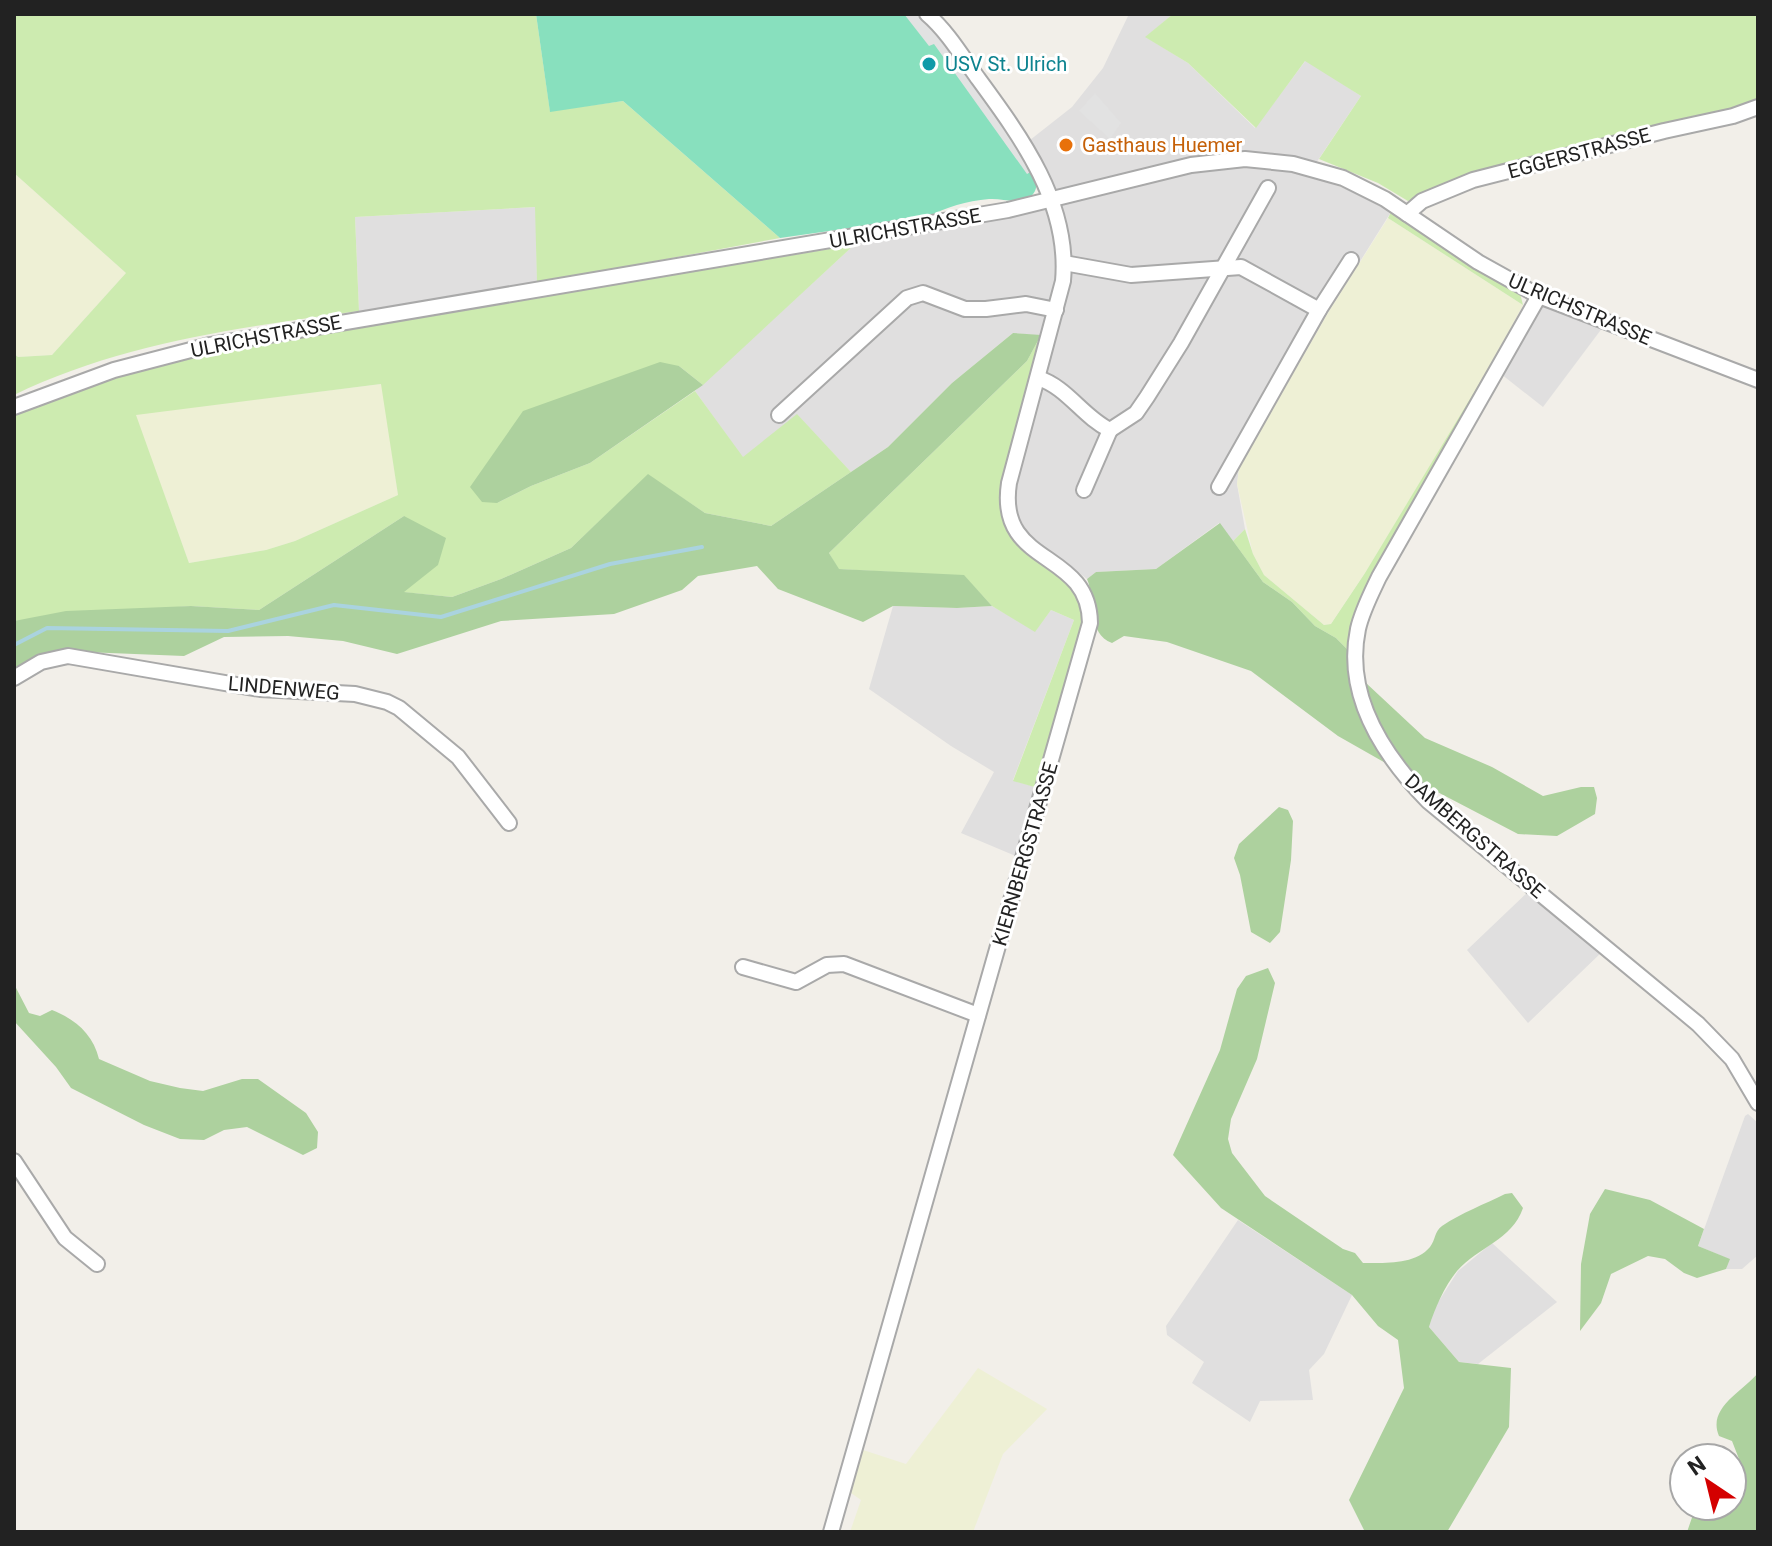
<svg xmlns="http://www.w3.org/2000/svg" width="1772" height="1546" viewBox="0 0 1772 1546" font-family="Roboto,sans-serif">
<rect width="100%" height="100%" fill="#f2efe9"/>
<g fill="#e0dfdf">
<path d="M 1129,14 L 1173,14 L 1146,37 L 1188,63 L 1255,128 L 1306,60 L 1361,96 L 1308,175 L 1354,192 L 1391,212 L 1329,311 L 1239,468 L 1237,484 L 1245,529 L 1233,541 L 1219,523 L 1156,569 L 1096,572 L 1087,579 L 1026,533 L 1016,519 L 1013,494 L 1054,337 L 1013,333 L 952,383 L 888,447 L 851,472 L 797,415 L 743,458 L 695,391 L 854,245 L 1058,206 L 1030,140 L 1072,107 L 1103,68 Z"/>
<path d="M 536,207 L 537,283 L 359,311 L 355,217 Z"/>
<path d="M 1542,303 L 1603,327 L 1543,407 L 1501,374 Z"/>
<path d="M 893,606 L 957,608 L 992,606 L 1035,631 L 1051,610 L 1074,620 L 1013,780 L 1038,788 L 1018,857 L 961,833 L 994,772 L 951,746 L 869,689 Z"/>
<path d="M 1530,890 L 1603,951 L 1528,1023 L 1467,950 Z"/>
<path d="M 1748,1114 L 1758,1123 L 1758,1255 L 1742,1269 L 1726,1269 L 1729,1259 L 1698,1246 L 1745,1116 Z"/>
<path d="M 1238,1220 L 1352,1295 L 1324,1354 L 1309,1370 L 1313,1400 L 1260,1401 L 1250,1422 L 1192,1383 L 1204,1362 L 1167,1335 L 1166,1326 Z"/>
<path d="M 1492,1243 L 1557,1302 L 1478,1364 L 1459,1362 L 1429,1327 L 1435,1307 L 1458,1271 Z"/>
</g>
<g fill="#eef0d5">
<path d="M 14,173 L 126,273 L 52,355 L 18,357 L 14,354 Z"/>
<path d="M 1388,218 L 1523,305 L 1488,371 L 1365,573 L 1331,624 L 1324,625 L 1264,575 L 1253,554 L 1237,484 L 1239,468 L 1329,311 Z"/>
<path d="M 382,384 L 398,495 L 295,541 L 266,550 L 189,563 L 135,414 Z"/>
<path d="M 978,1368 L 1047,1409 L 1003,1454 L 973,1532 L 850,1532 L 861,1500 L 851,1493 L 863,1450 L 906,1464 Z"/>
</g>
<g fill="#cdebb0" fill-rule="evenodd">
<path d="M 14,14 L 536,14 L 550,111 L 623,101 L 780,238 L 537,283 L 535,207 L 355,217 L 359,311 C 243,327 120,343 14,395 L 14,354 L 18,357 L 52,355 L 126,273 L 14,173 Z"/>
<path d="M 1173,14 L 1758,14 L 1758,100 L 1738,109 L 1408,201 L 1378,183 L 1319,159 L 1361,96 L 1305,61 L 1256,128 L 1188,63 L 1145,37 Z"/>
<path d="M 1391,212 L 1496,281 L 1520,293 L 1523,305 L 1388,218 Z"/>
<path d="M 854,245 L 703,385 L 679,366 L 497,503 L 531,486 L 590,463 L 695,391 L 743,457 L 797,414 L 851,472 L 771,526 L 705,513 L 648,475 L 571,548 L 501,579 L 452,597 L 402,592 L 404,516 L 259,610 L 190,606 L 14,621 L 14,413 L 119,374 L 220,348 ZM 381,384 L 398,495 L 295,541 L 266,550 L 189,563 L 136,415 Z"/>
<path d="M 1514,326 L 1464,417 L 1350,652 L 1336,638 L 1315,626 L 1292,602 L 1263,582 L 1233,541 L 1245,529 L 1253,554 L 1264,575 L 1324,625 L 1331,624 L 1365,573 Z"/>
<path d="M 1041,335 L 1043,336 L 1004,516 L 1015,540 L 1056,572 L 1080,597 L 1083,624 L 1038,788 L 1013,781 L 1074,620 L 1051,610 L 1035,632 L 992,606 L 964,576 L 838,569 L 829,553 L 1027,361 Z"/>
</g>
<g fill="#add19e">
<path d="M 1013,333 L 1041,335 L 1027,361 L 829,553 L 839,569 L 964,575 L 992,606 L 957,608 L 893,606 L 863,622 L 778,589 L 757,566 L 698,576 L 682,590 L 614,614 L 501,621 L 397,654 L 343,641 L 288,636 L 224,637 L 184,656 L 85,652 L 14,674 L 14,621 L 66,611 L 191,606 L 259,610 L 404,516 L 446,538 L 438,565 L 404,592 L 452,597 L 501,579 L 571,548 L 648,474 L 705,513 L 771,526 L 888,447 L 952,383 Z"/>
<path d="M 660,362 L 679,366 L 703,385 L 590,463 L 531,486 L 497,503 L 482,502 L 470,487 L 523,411 Z"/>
<path d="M 1220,523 L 1263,582 L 1292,602 L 1315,626 L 1336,638 L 1350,652 L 1351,669 L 1425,738 L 1492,767 L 1543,796 L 1581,787 L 1594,787 L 1597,798 L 1595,814 L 1557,836 L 1518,834 L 1426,786 L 1338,736 L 1251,671 L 1167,642 L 1124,636 L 1112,643 C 1087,634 1096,600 1087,579 L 1096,572 L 1156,569 Z"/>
<path d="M 1279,807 L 1288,810 L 1293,821 L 1291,860 L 1280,932 L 1270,943 L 1251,932 L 1240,875 L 1234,858 L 1239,844 Z"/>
<path d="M 1268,968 L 1275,983 L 1257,1059 L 1231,1119 L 1228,1139 L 1232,1153 L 1265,1196 L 1343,1249 L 1355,1253 L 1363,1263 C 1384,1263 1415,1265 1430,1247 C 1436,1239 1434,1232 1442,1226 C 1461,1213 1485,1204 1505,1194 L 1512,1193 L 1523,1208 C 1512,1240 1478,1247 1457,1271 C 1444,1287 1435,1308 1429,1327 L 1459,1362 L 1511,1368 L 1509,1427 L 1447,1532 L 1365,1532 L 1349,1500 L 1404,1388 L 1398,1340 L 1378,1326 L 1352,1295 L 1221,1208 L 1173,1155 L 1220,1050 L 1237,989 L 1246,976 Z"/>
<path d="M 14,984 L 29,1013 L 40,1016 L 52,1010 C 75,1019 93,1034 99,1059 L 150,1081 L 180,1088 L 203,1091 L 242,1079 L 258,1079 L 306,1113 L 318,1132 L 317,1148 L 303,1155 L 247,1127 L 224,1130 L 204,1140 L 180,1139 L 144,1125 L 71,1088 L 56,1067 L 14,1021 Z"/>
<path d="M 1605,1189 L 1650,1200 L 1704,1229 L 1698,1246 L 1730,1259 L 1726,1269 L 1697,1278 L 1684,1273 L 1665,1259 L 1648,1256 L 1611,1274 L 1601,1303 L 1580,1331 L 1581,1264 L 1590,1214 Z"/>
<path d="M 1758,1373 L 1758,1532 L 1687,1532 L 1696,1506 L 1732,1506 L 1732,1467 L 1739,1459 L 1732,1441 L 1719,1436 C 1707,1408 1742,1392 1758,1373 Z"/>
</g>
<path fill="#88e0be" d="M 536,14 L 916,14 L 1010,129 L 1037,182 C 1036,190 1035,194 1028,198 C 1016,204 1002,198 989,199 C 966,201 947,207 927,217 L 780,238 L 623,101 L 550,112 Z"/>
<g fill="#e2e2e2">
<path d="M 904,14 L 916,14 L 949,49 L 1010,129 L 1032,171 L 1027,174 L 934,44 L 929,46 Z"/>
<path d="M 1095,93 L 1121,123 L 1110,139 L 1079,111 Z"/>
</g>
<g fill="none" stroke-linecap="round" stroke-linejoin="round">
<path stroke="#aad3df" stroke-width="4" d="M 14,645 L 47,628 L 228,631 L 334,605 L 441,617 L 610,564 L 702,547"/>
<g stroke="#a9a9a9" stroke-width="18">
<g id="minor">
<path d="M 1407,214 L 1422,201 L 1473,180 L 1664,131 L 1733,116 L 1758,107"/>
<path d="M 1064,263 L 1131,275 L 1241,267 L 1319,310"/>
<path d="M 1539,296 L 1379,577 C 1371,594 1362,611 1358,629 C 1344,696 1384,756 1428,801 L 1698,1024 L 1732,1059 L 1758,1103"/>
<path d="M 1038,378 C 1067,387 1083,417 1110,430 L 1136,413 L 1147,397 L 1181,343 L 1268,188"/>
<path d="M 14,407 L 114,370 L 210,345 L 1008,210 L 1191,165 L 1245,159 L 1293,164 L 1343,178 L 1385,199 L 1478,262 L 1539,296 L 1758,380"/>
<path d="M 779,415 L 907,298 L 923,293 L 965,309 L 986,309 L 1026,304 L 1056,310"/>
<path d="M 1219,487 L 1319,310 L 1351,260"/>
<path d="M 1084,490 L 1110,430"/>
<path d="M 14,678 L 41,662 L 68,656 L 260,689 L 355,694 L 387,702 L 399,708 L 458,757 L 509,823"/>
<path d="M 743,967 L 796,982 L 827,965 L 844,964 L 978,1015"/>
<path d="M 14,1161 L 65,1238 L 97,1264"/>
<path d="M 831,1532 L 1090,623 C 1089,548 996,568 1009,483 L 1063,281 C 1070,203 1021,137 977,77 C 962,56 947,31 927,14"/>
</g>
</g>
<use href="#minor" stroke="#fff" stroke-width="14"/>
</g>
<circle fill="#0f9aa8" stroke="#fff" stroke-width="3" cx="929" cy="64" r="8"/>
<circle fill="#e8710a" stroke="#fff" stroke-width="3" cx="1066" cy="145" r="8"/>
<g text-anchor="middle" stroke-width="6" stroke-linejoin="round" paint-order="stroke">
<g font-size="20" fill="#0d838f" stroke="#fff" text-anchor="start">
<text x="945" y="71">USV St. Ulrich</text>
</g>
<g font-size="20" fill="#c56008" stroke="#fff" text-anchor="start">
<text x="1082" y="152">Gasthaus Huemer</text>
</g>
<g font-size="20" fill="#222" stroke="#fff">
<text transform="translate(1579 153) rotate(-15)" y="7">EGGERSTRASSE</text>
<text transform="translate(905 228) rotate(-10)" y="7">ULRICHSTRASSE</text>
<text transform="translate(1580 309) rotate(23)" y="7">ULRICHSTRASSE</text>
<text transform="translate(266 336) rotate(-11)" y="7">ULRICHSTRASSE</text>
<text transform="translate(284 688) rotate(5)" y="7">LINDENWEG</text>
<text transform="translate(1475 836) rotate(41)" y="7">DAMBERGSTRASSE</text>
<text transform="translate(1025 854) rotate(-74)" y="7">KIERNBERGSTRASSE</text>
</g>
</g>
<rect width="1772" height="1546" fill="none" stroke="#222222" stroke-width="32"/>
<g transform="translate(1708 1482) rotate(325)"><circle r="38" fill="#ffffff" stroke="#a7a7a7" stroke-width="2"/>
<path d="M0-6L14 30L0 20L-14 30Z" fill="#d40000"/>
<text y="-12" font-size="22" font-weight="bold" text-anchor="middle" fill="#222222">N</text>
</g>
</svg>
